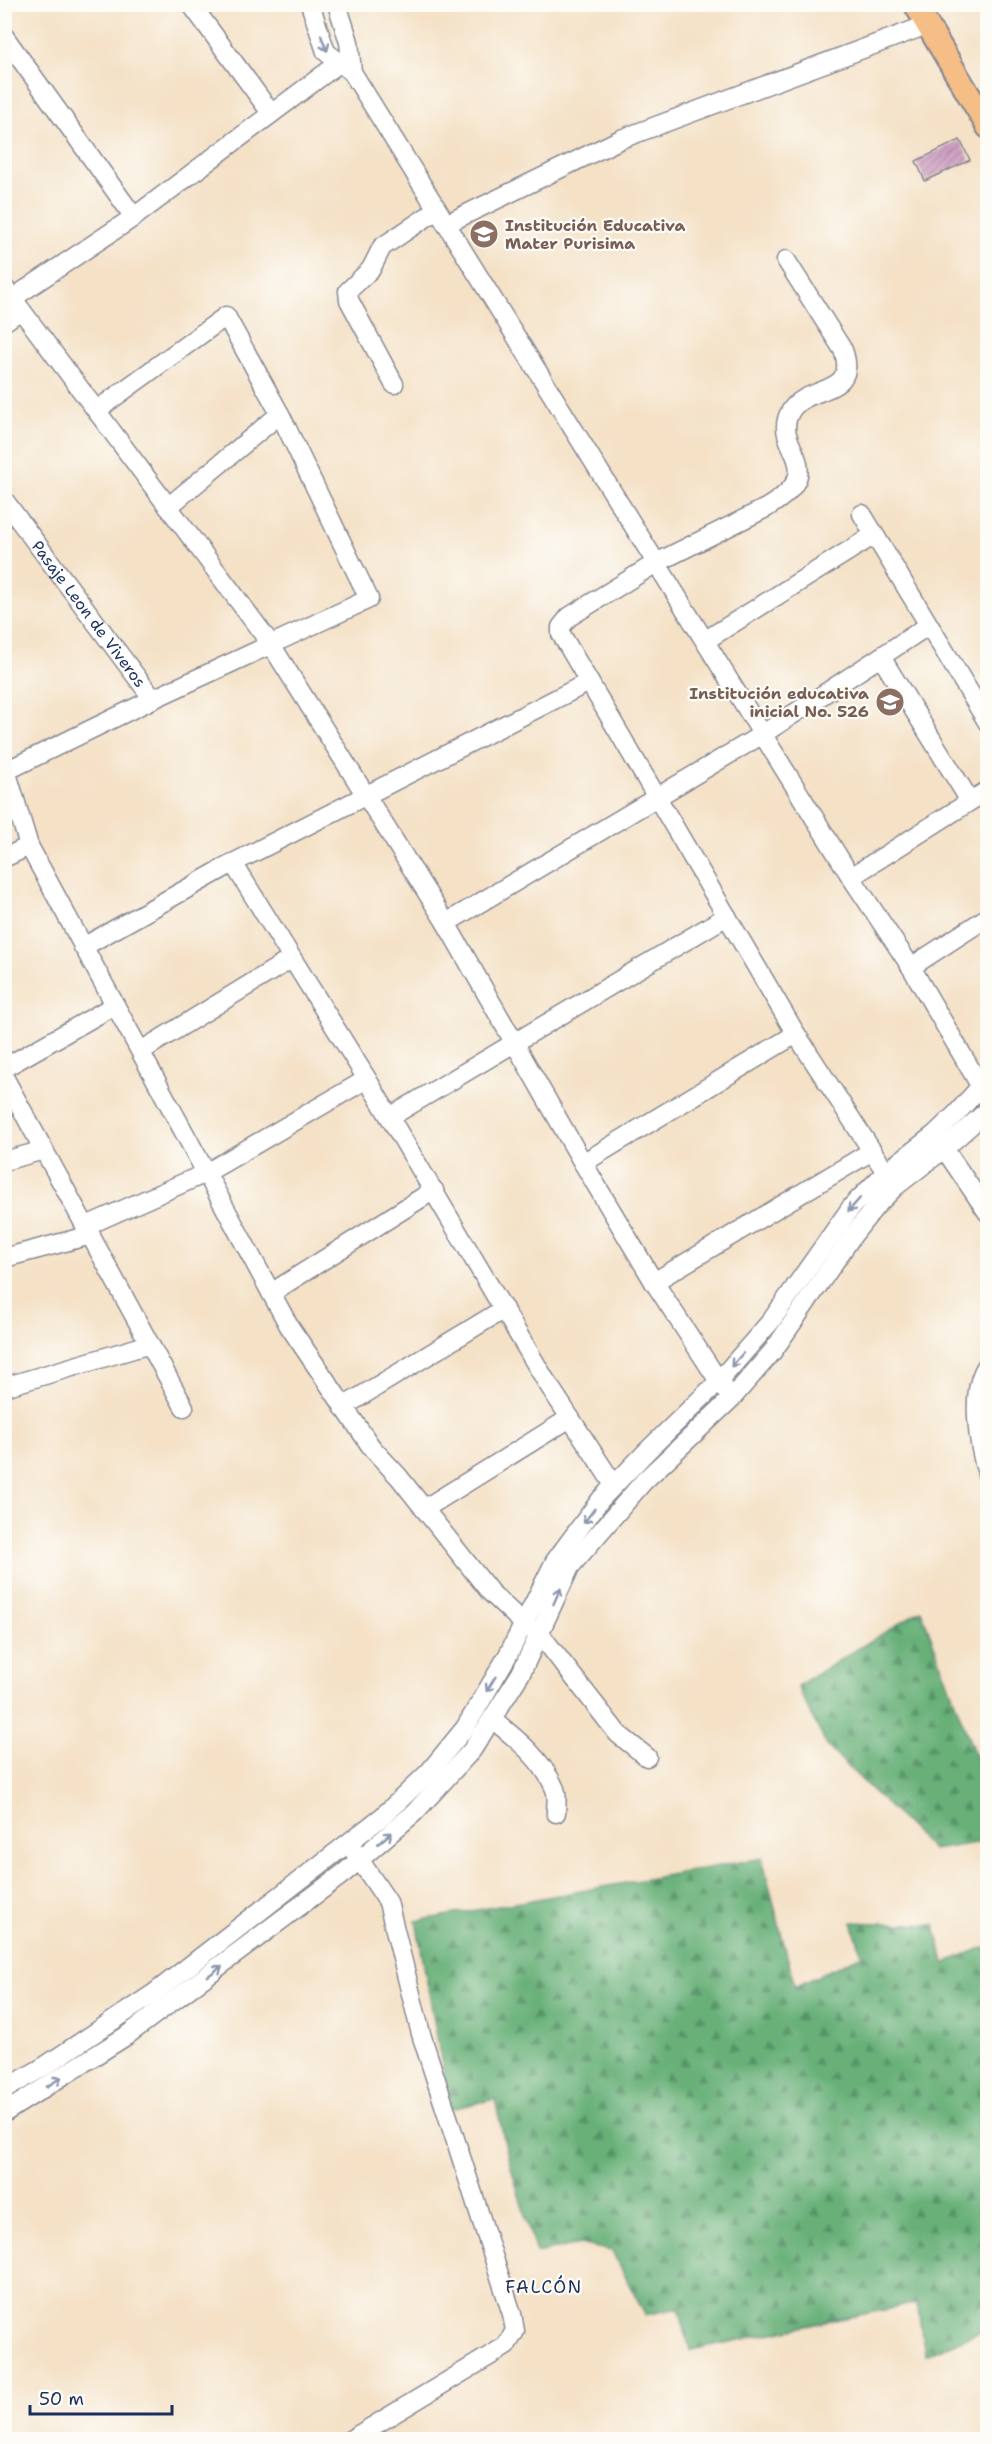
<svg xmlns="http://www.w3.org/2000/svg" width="992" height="2444" viewBox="0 0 992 2444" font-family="'Shantell Sans',sans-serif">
<defs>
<pattern id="forest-firs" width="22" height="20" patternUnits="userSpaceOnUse" patternTransform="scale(1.5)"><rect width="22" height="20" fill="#67b078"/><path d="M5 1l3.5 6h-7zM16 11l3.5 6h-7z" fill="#549066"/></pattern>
<pattern id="building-hatch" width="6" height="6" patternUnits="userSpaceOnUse" patternTransform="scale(1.5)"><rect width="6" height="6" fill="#cea0c2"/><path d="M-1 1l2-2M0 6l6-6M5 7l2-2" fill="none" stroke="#a683a1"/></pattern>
</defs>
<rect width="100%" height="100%" fill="#fdfcf7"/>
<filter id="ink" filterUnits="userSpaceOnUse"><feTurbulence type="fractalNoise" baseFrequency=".0167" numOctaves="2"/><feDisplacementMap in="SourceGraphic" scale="12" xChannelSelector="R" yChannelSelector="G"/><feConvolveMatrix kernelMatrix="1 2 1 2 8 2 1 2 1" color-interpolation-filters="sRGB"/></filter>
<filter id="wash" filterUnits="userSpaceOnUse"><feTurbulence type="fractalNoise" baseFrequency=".008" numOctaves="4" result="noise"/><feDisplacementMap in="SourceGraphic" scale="24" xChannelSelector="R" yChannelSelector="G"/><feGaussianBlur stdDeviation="1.35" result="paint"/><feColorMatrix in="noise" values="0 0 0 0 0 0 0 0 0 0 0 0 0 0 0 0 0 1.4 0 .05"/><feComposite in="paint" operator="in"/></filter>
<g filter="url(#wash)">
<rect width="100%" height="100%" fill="#f4e1c6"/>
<g fill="url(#forest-firs)" stroke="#41706b" stroke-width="1.5">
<path d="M 921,1610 L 987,1788 L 987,1841 L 933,1850 L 827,1746 L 797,1686 Z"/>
<path d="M 762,1858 L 795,1987 L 862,1955 L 852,1922 L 935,1925 L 944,1963 L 987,1946 L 987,2329 L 925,2355 L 917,2303 L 690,2350 L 679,2308 L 645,2315 L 612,2251 L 580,2244 L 536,2253 L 508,2157 L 495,2099 L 450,2109 L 416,1921 Z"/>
</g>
<g id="blocks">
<path fill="url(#building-hatch)" d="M 960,140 L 970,160 L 925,181 L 916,161 Z"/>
</g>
</g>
<g filter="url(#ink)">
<use href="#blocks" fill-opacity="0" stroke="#888892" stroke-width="1.5"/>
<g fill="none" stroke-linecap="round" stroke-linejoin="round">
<g stroke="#888892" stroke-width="21">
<g id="minor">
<path d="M 191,4 L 271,113"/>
<path d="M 310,4 L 326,52 L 352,72 L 851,877 L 911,967 L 985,1094"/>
<path d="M 337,4 L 349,42 L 352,72"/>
<path d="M 4,36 L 134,217"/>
<path d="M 446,224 L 621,139 L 927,25"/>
<path d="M 786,260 L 843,350 C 860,397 806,384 790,412 C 770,448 835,467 766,508 L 656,563 L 569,617 L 561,627 L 561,634 L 796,1034 L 891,1180"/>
<path d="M 4,287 L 270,643 L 446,923 L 583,1163 L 654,1282 L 724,1389"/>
<path d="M 13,298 L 134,217 L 339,63"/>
<path d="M 4,322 L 21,310"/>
<path d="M 394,384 L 349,300 L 348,291 L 371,269 L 382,247 L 437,210"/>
<path id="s1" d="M 4,500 L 153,699"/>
<path d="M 168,507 L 280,414"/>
<path d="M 862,514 L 988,723"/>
<path d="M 706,640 L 874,535"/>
<path d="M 881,657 L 970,801"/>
<path d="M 4,763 L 29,846 L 289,1326 L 372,1448 L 399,1477 L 490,1592 L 524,1624 L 540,1634 L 618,1734 L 647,1757"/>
<path d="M 6,771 L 153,699 L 369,599 L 280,414 L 226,316 L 97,410"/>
<path d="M 4,858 L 29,846"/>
<path d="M 233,863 L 367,1079 L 546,1381 L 614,1485"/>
<path d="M 851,877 L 988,790"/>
<path d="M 446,923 L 763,734 L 929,625"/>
<path d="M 83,947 L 233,863 L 589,682"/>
<path d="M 911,967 L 988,917"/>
<path d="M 141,1051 L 291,959"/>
<path d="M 4,1068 L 115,1005"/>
<path d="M 4,1077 L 184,1407"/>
<path d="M 390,1117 L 727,916"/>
<path d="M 937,1138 L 988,1213"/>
<path d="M 4,1161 L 44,1150"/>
<path d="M 583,1163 L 796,1034"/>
<path d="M 86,1226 L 206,1173 L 367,1079"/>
<path d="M 4,1258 L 91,1235"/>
<path d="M 654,1282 L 872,1151"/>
<path d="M 271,1293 L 434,1190"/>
<path d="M 988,1364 C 968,1390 979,1448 988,1477"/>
<path d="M 4,1387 L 150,1344"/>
<path d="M 343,1407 L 504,1309"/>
<path d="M 424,1509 L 570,1418"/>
<path d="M 492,1719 C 516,1738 543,1760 555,1789 C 558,1796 556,1805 556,1813"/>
<path d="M 4,2090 L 45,2066 L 153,1994 L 383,1816 L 429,1772 L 465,1728 L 508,1655 L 555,1561 L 601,1499 L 647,1451 L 718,1382 L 771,1321 L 852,1206 L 886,1172 L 935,1134 L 957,1113 L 988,1078"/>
<path d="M 4,2113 L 126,2036 L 344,1873 L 415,1812 L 472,1750 L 521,1673 L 570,1567 L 644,1481 L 732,1398 L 773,1351 L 853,1235 L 875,1207 L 896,1186 L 944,1149 L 988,1110"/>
<path d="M 350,2440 L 506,2346 L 515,2331 L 512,2314 L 421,2034 L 388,1902 L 353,1850"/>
</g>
</g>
<g stroke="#888892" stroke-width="26">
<path id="major" d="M 915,4 L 988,127"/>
</g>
<use href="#minor" stroke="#fff" stroke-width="18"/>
<use href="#major" stroke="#f6be87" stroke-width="22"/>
</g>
<defs><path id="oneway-shaft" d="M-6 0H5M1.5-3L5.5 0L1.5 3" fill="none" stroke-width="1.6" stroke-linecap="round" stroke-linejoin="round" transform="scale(1.5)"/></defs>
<g stroke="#8d97ae">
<use href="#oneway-shaft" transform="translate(324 43) rotate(68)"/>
<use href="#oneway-shaft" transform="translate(854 1205) rotate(131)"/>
<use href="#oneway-shaft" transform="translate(737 1360) rotate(131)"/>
<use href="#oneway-shaft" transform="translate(589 1516) rotate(127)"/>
<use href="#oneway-shaft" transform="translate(557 1596) rotate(-66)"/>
<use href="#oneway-shaft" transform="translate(491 1684) rotate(121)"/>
<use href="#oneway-shaft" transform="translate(385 1838) rotate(-40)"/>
<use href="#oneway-shaft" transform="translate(215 1971) rotate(-36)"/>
<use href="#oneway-shaft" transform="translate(54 2082) rotate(-33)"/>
</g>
</g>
<defs>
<g id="school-disc" transform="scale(1.5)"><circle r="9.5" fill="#8d6e63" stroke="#fdfcf7"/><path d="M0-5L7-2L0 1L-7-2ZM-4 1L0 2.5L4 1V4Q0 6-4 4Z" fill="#fff"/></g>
</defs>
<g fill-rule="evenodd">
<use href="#school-disc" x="484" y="234"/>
<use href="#school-disc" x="890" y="702"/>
</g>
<g text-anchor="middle" stroke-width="4.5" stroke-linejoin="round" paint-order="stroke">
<g font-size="16" font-weight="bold" fill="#785e54" stroke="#fdfcf7" text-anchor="start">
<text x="505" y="231">Institución Educativa<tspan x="505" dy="18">Mater Purisima</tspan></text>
<text x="869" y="699" text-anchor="end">Institución educativa<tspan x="869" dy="18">inicial No. 526</tspan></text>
</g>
<g font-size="16" fill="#1b2f5e" stroke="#fdfcf7">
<text dy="6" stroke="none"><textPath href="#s1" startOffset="142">Pasaje Leon de Viveros</textPath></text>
</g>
<g font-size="18" letter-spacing="1.5" fill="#1b2f5e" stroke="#fdfcf7">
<text x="544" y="2293">FALCÓN</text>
</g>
</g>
<rect width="992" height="2444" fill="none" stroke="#fdfcf7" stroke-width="24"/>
<path d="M30 2405v9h142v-9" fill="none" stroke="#1b2f5e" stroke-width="3"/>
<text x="39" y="2405" font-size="18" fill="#1b2f5e" stroke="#fdfcf7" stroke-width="4.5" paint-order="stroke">50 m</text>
</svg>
